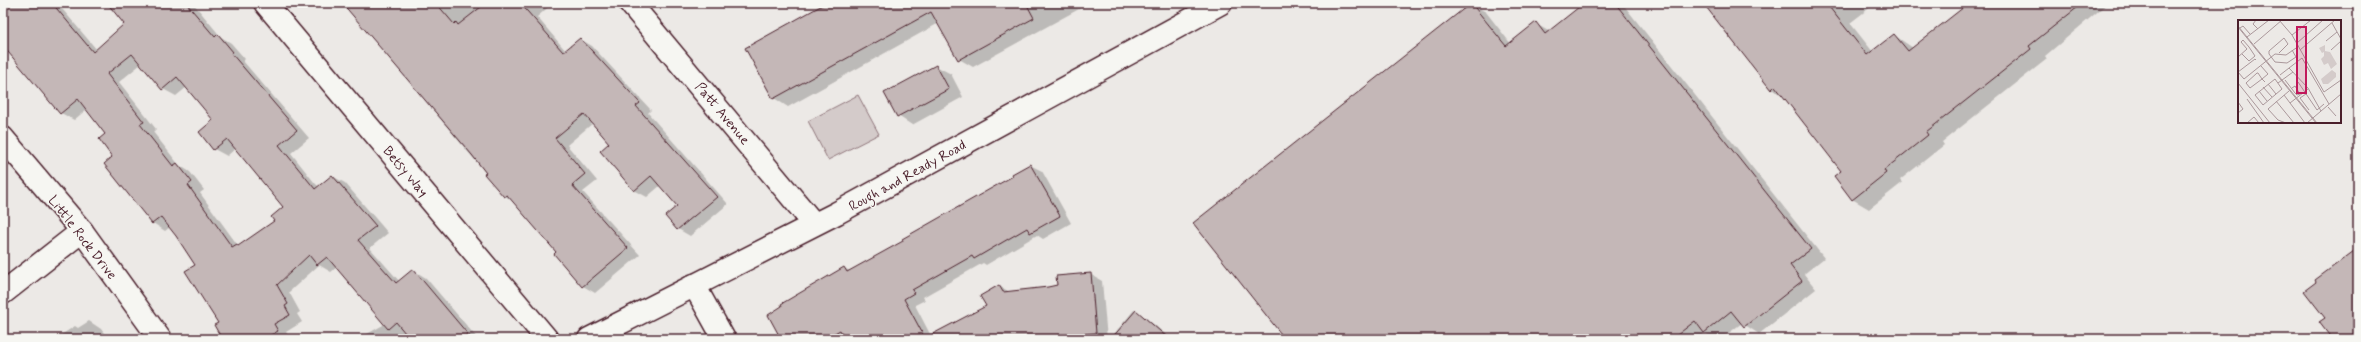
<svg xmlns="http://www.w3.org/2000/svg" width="2361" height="342" viewBox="0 0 2361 342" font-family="Mynerve,sans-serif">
<rect width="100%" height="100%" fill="#ece9e6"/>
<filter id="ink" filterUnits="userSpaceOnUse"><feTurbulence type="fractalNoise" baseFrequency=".025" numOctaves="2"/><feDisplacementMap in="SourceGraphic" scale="8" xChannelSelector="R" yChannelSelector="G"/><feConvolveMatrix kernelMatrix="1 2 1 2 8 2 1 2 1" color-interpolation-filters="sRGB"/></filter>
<g filter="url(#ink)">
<path fill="#d4cbca" stroke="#8f757a" d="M 858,95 L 879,134 L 828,160 L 808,121 Z"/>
<g fill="#0003" fill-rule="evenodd">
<path d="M 3,3 L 52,3 L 63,10 L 97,50 L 126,24 L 109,3 L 193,3 L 221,37 L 231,43 L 245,59 L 243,61 L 309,138 L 291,153 L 314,182 L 319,187 L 332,176 L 345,183 L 388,233 L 370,248 L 400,282 L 413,270 L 426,278 L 478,339 L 358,339 L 385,324 L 337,267 L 331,272 L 319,265 L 289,292 L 300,312 L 297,314 L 302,322 L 286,332 L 291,339 L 229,339 L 196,265 L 170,227 L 165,231 L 153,223 L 114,157 L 107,134 L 87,109 L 74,120 L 61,113 L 3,26 ZM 141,64 L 163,89 L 176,96 L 187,87 L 215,120 L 214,149 L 227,156 L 236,148 L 284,207 L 276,222 L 239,247 L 200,193 L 204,190 L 190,172 L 179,165 L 153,132 L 156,129 L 119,82 Z"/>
<path d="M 343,3 L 553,3 L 537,17 L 566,51 L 580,39 L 592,46 L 651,110 L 648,113 L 728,204 L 690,236 L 678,229 L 667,216 L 678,206 L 661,185 L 647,197 L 634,190 L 611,143 L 593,123 L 567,145 L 597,181 L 583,192 L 640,255 L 595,293 L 583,286 L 558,252 L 513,201 L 505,196 Z"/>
<path d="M 828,3 L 1090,3 L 973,67 L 959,59 L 939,23 L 788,107 L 774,98 L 746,48 Z"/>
<path d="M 1586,3 L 1622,3 L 1824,258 L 1804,274 L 1816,289 L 1759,334 L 1742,323 L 1721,339 L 1716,339 L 1705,333 L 1697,339 L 1286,339 L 1471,4 L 1486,12 L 1511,44 L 1536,24 L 1550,32 Z"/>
<path d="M 1704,3 L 1876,3 L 1850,23 L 1873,52 L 1894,35 L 1913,48 L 1971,3 L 2108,3 L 2045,56 L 2047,59 L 1942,142 L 1944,145 L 1900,180 L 1902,183 L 1869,209 L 1852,199 L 1842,171 L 1784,96 L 1771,89 Z"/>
<path d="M 936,66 L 951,74 L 963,97 L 912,125 L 898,116 Z"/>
<path d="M 1030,165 L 1042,171 L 1071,223 L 1043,239 L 1037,235 L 986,265 L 983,263 L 923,297 L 925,300 L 915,305 L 930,334 L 933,335 L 988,306 L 999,286 L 1010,292 L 1049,288 L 1090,274 L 1102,281 L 1107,339 L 782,339 L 844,268 L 850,271 L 904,242 L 1014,177 Z"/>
<path d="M 1134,310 L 1145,317 L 1171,339 L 1110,339 Z"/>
<path d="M 89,321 L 101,329 L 108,339 L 55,339 L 75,326 L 78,328 Z"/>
</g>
<g fill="#c4b7b7" stroke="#4a1f2b" fill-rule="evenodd">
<path d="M 3,3 L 52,3 L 93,52 L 124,24 L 107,3 L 186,3 L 215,37 L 218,34 L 233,52 L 231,53 L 297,130 L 279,145 L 302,173 L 315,189 L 332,175 L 376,226 L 358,240 L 396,283 L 413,269 L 472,339 L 410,339 L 396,322 L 388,329 L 327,257 L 317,265 L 309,255 L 277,285 L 288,304 L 285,306 L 290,315 L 274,324 L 278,331 L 264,339 L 222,339 L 214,325 L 218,323 L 185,271 L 195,265 L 176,236 L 161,217 L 152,224 L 104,164 L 112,157 L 99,139 L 105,134 L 78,99 L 60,114 L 3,46 ZM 132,54 L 162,90 L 177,77 L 213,120 L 199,132 L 213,150 L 227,139 L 283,207 L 271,217 L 274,221 L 238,246 L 237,244 L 232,247 L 188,185 L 192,182 L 177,163 L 173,166 L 140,124 L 144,122 L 107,74 Z"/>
<path d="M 342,3 L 436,3 L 454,24 L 456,22 L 458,25 L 486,3 L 520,3 L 563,52 L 580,38 L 640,103 L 636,106 L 717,197 L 677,230 L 665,216 L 677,206 L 651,176 L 634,191 L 600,151 L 609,143 L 584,114 L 555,138 L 585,174 L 572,185 L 628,248 L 582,287 L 554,254 L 556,252 L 507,195 L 504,197 L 484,174 L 486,173 L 472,155 Z"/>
<path d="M 826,3 L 1026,3 L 1034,18 L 958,60 L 931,12 L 773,99 L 745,48 Z"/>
<path d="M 1471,3 L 1506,46 L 1536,22 L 1545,34 L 1584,3 L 1615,3 L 1811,249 L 1790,265 L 1802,281 L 1744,327 L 1731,311 L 1704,333 L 1695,321 L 1672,339 L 1285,339 L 1193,223 Z"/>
<path d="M 1703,3 L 1826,3 L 1867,55 L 1894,34 L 1908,51 L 1969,3 L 2083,3 L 2029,46 L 2031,49 L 1926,132 L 1928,135 L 1884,170 L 1886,173 L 1852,200 L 1834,176 L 1841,171 L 1775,86 L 1771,90 Z"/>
<path d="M 936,65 L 949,89 L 897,117 L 884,93 Z"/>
<path d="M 1030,164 L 1060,216 L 1030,233 L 1027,228 L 974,259 L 972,256 L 912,290 L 914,293 L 904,299 L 925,338 L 986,306 L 980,296 L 999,285 L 1003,292 L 1048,287 L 1057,285 L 1056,276 L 1091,273 L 1096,333 L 1029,337 L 1030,339 L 845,339 L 840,330 L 824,339 L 781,339 L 768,315 L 782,306 L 781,304 L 844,267 L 847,272 L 903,241 L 902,239 L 1013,176 L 1012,174 Z"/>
<path d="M 2358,248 L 2358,339 L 2332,339 L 2319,322 L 2325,318 L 2304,291 L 2316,282 L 2315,280 Z"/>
<path d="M 1136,310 L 1169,339 L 1111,339 Z"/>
</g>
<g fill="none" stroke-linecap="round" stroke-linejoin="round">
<g stroke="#4a1f2b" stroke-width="25">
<g id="minor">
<path d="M 265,3 L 547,339"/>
<path d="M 630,3 L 814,224"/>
<path d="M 3,138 L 82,231 L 160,339"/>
<path d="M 694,285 L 724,339"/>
<path d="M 3,293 L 82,231"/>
<path d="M 589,339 L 837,213 L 1221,3"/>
</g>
</g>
<use href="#minor" stroke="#f6f6f2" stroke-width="22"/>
</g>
</g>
<g text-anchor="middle" stroke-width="3" stroke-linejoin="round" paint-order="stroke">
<g font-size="14" fill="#4a1f2b" stroke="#f6f6f2">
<text transform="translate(723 113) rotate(50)" y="5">Patt Avenue</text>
<text transform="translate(406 171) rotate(50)" y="5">Betsy Way</text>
<text transform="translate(907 175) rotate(-29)" y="5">Rough and Ready Road</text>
<text transform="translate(83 237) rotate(52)" y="5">Little Rock Drive</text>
</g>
</g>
<g transform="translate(2238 20)">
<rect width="103" height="103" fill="#ece9e6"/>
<path d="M 87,25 L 87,31 L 92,32 L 99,44 L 93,49 L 90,43 L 86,45 L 83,39 L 86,36 L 86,32 L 84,33 L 81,28 ZM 94,50 L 98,53 L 98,57 L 90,64 L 85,64 L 83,59 Z" fill="#d4cbca"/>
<path fill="none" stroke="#ab989b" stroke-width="1" d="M 18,0 L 15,4 L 20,9M 41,0 L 54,15 L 86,72 L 103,60M 94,3 L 103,19M 0,6 L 79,103M 0,7 L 78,103M 2,8 L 5,6 L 12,14M 54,15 L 73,0M 9,17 L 31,0M 88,21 L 99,12M 59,23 L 85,0M 16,24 L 44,0M 9,29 L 3,22 L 5,20 L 11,27M 62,30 L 97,0M 93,30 L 103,21M 41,33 L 50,24 L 46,18 L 31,31 L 31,34 L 37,42 L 49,43 L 58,37 L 54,30M 4,34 L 11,41 L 17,36 L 11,27M 0,37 L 9,29M 23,46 L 30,54 L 24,59 L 12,68 L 8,63 L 19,53 L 20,53 L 24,59 L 27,62M 51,48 L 70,68 L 83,91M 0,52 L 6,59 L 37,34 L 48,35 L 61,26M 0,52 L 17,39 L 18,40M 42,55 L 64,38 L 91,84M 37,59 L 44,69 L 25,85 L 17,75 ZM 47,60 L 57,73 L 59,75 L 62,74 L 57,66 L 54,68M 60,62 L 79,90 L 86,84M 0,63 L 32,103M 40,63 L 55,52M 30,64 L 38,74M 25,67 L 34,77M 21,71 L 29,81M 68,74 L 62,78 L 71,90M 46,75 L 67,103M 9,79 L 26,103M 38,81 L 56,103M 0,82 L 5,89 L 0,93M 52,83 L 70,69M 90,87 L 98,96M 9,103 L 16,97 L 21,103M 48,103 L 40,100 L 30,89 L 51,71M 69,103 L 103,74"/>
<path fill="#c2185b" fill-opacity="0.15" stroke="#c2185b" stroke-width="2" d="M 59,7 L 68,7 L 68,73 L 59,73 Z"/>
<rect width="103" height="103" fill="none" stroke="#4a1f2b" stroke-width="2"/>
</g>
<rect width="2361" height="342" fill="none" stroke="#f6f6f2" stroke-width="16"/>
<rect x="8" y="8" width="2345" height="326" fill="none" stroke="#4a1f2b" stroke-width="1.5" filter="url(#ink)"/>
</svg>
